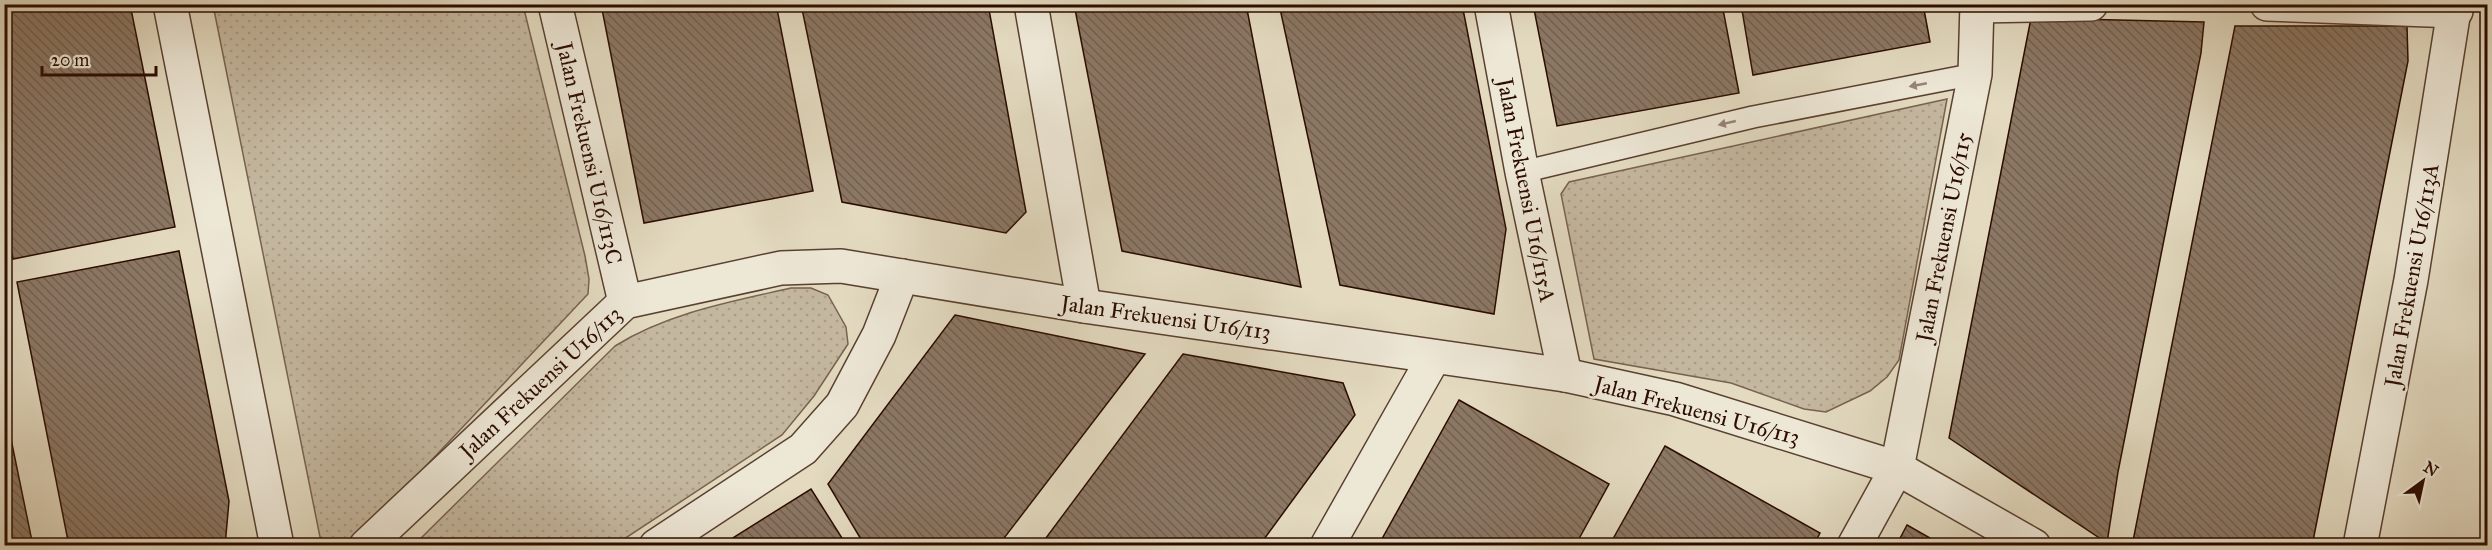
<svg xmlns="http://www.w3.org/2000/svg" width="2492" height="550" viewBox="0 0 2492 550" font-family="'IM FELL Great Primer',serif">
<defs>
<pattern id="park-dots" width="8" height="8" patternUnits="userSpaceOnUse" patternTransform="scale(1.5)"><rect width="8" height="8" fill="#c4b79f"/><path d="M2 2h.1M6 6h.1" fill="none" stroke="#a99c87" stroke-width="1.8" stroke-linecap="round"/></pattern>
<pattern id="building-back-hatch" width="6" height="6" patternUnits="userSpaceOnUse" patternTransform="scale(1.5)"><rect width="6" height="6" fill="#8b7764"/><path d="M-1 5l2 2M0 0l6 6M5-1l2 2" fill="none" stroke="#726050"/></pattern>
</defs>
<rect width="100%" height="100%" fill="#e3dac0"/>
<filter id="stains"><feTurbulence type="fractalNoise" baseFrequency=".00333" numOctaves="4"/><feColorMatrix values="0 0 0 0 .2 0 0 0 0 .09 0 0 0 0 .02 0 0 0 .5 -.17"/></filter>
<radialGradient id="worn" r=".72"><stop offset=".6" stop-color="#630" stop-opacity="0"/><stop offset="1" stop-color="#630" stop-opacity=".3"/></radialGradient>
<g fill="url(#park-dots)" stroke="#786250" stroke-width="1.5">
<path d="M 213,5 L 523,5 L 585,256 L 589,279 L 588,294 L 378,517 L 345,545 L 326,545 L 320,537 Z"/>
<path d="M 1947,99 L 1899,360 L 1887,377 L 1870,391 L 1826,412 L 1804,409 L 1731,383 L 1594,359 L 1561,194 L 1569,182 Z"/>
<path d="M 791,288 L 811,288 L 828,295 L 846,327 L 848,344 L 814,396 L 782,435 L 615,545 L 414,545 L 615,346 C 668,313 730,302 791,288 Z"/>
</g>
<g fill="url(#building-back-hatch)" stroke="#2c0c00" stroke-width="1.5">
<path d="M 4,4 L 130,4 L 175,227 L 13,259 L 4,219 Z"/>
<path d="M 601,4 L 776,4 L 813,191 L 644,223 Z"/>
<path d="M 801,4 L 988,4 L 1026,212 L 1006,233 L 842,202 Z"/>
<path d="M 1074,4 L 1246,4 L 1301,287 L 1122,251 Z"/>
<path d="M 1279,4 L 1462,4 L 1506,229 L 1494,314 L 1340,285 Z"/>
<path d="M 1533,4 L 1722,4 L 1739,93 L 1557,126 Z"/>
<path d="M 1741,4 L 1923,4 L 1930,42 L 1753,75 Z"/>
<path d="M 2031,18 L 2204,22 L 2201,53 L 2118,472 L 2107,543 L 1949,438 Z"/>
<path d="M 2235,26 L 2407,26 L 2408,61 L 2312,546 L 2132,546 Z"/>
<path d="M 179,251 L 229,501 L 225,546 L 69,546 L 17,282 Z"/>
<path d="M 955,315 L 1145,354 L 998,546 L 865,546 L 828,484 Z"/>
<path d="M 1183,354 L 1343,383 L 1355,415 L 1259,546 L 1040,546 Z"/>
<path d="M 1459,400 L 1609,484 L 1575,546 L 1378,546 Z"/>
<path d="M 4,405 L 33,546 L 4,546 Z"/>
<path d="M 1665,446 L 1820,533 L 1813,546 L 1609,546 Z"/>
<path d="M 811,489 L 847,546 L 720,546 Z"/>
<path d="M 1907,525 L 1944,546 L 1896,546 Z"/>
</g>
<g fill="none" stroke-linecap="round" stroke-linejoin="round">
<g stroke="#5a4030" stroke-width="24">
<path id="service" d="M 1522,172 L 1753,117 L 1975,74"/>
</g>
<g stroke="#5a4030" stroke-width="36">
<g id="minor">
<path d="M 170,4 L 277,546"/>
<path d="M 555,4 L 625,302"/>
<path d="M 1031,4 L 1084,306"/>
<path d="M 1491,4 L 1522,172 L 1565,375"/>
<path d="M 2267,4 L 2456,11"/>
<path d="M 1977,6 L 2091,4"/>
<path d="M 366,546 L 625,302 L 781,268 L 841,266 L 1084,306 L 1565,375 L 1675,399 L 1897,468 L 2034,546"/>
<path d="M 656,546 L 803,449 L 842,405 L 879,335 L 902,276"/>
<path d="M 1327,546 L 1434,357"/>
<path d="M 1854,546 L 1897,468 L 1975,74 L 1977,4"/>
<path d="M 2360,546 L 2411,280 L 2455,4"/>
</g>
</g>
<use href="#service" stroke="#ede7d6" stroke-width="21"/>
<use href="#minor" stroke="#ede7d6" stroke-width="33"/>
</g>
<defs><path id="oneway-solid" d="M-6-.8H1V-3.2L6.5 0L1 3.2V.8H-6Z" transform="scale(1.5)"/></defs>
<g fill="#968476">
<use href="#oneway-solid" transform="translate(1918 85) rotate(169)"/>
<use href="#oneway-solid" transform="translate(1727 123) rotate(167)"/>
</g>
<g text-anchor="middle" stroke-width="5" stroke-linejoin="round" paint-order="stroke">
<g font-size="22" fill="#2c0c00" stroke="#ede7d6">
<text transform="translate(590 153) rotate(77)" y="8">Jalan Frekuensi U16/113C</text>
<text transform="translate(1527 190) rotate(79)" y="8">Jalan Frekuensi U16/115A</text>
<text transform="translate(1943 237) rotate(-79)" y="8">Jalan Frekuensi U16/115</text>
<text transform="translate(2411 275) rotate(-80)" y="8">Jalan Frekuensi U16/113A</text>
<text transform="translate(1166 317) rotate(8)" y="8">Jalan Frekuensi U16/113</text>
<text transform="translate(540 382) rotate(-43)" y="8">Jalan Frekuensi U16/113</text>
<text transform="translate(1697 410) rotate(15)" y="8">Jalan Frekuensi U16/113</text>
</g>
</g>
<rect width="2492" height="550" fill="none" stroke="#e3dac0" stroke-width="24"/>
<rect x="6" y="6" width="2480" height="538" fill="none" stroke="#2c0c00" stroke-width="3"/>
<rect x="12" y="12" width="2468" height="526" fill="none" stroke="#2c0c00" stroke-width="1.5"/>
<g transform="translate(2423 481) rotate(33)" stroke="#ede7d6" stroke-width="4.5" paint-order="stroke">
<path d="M0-4.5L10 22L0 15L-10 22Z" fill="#2c0c00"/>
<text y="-9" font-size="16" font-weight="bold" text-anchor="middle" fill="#2c0c00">N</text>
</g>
<path d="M42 66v9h114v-9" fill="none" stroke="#2c0c00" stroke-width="3"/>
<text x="51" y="66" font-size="18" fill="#2c0c00" stroke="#ede7d6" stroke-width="4.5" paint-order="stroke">20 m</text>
<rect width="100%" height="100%" filter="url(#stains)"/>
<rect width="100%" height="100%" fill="url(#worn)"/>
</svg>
